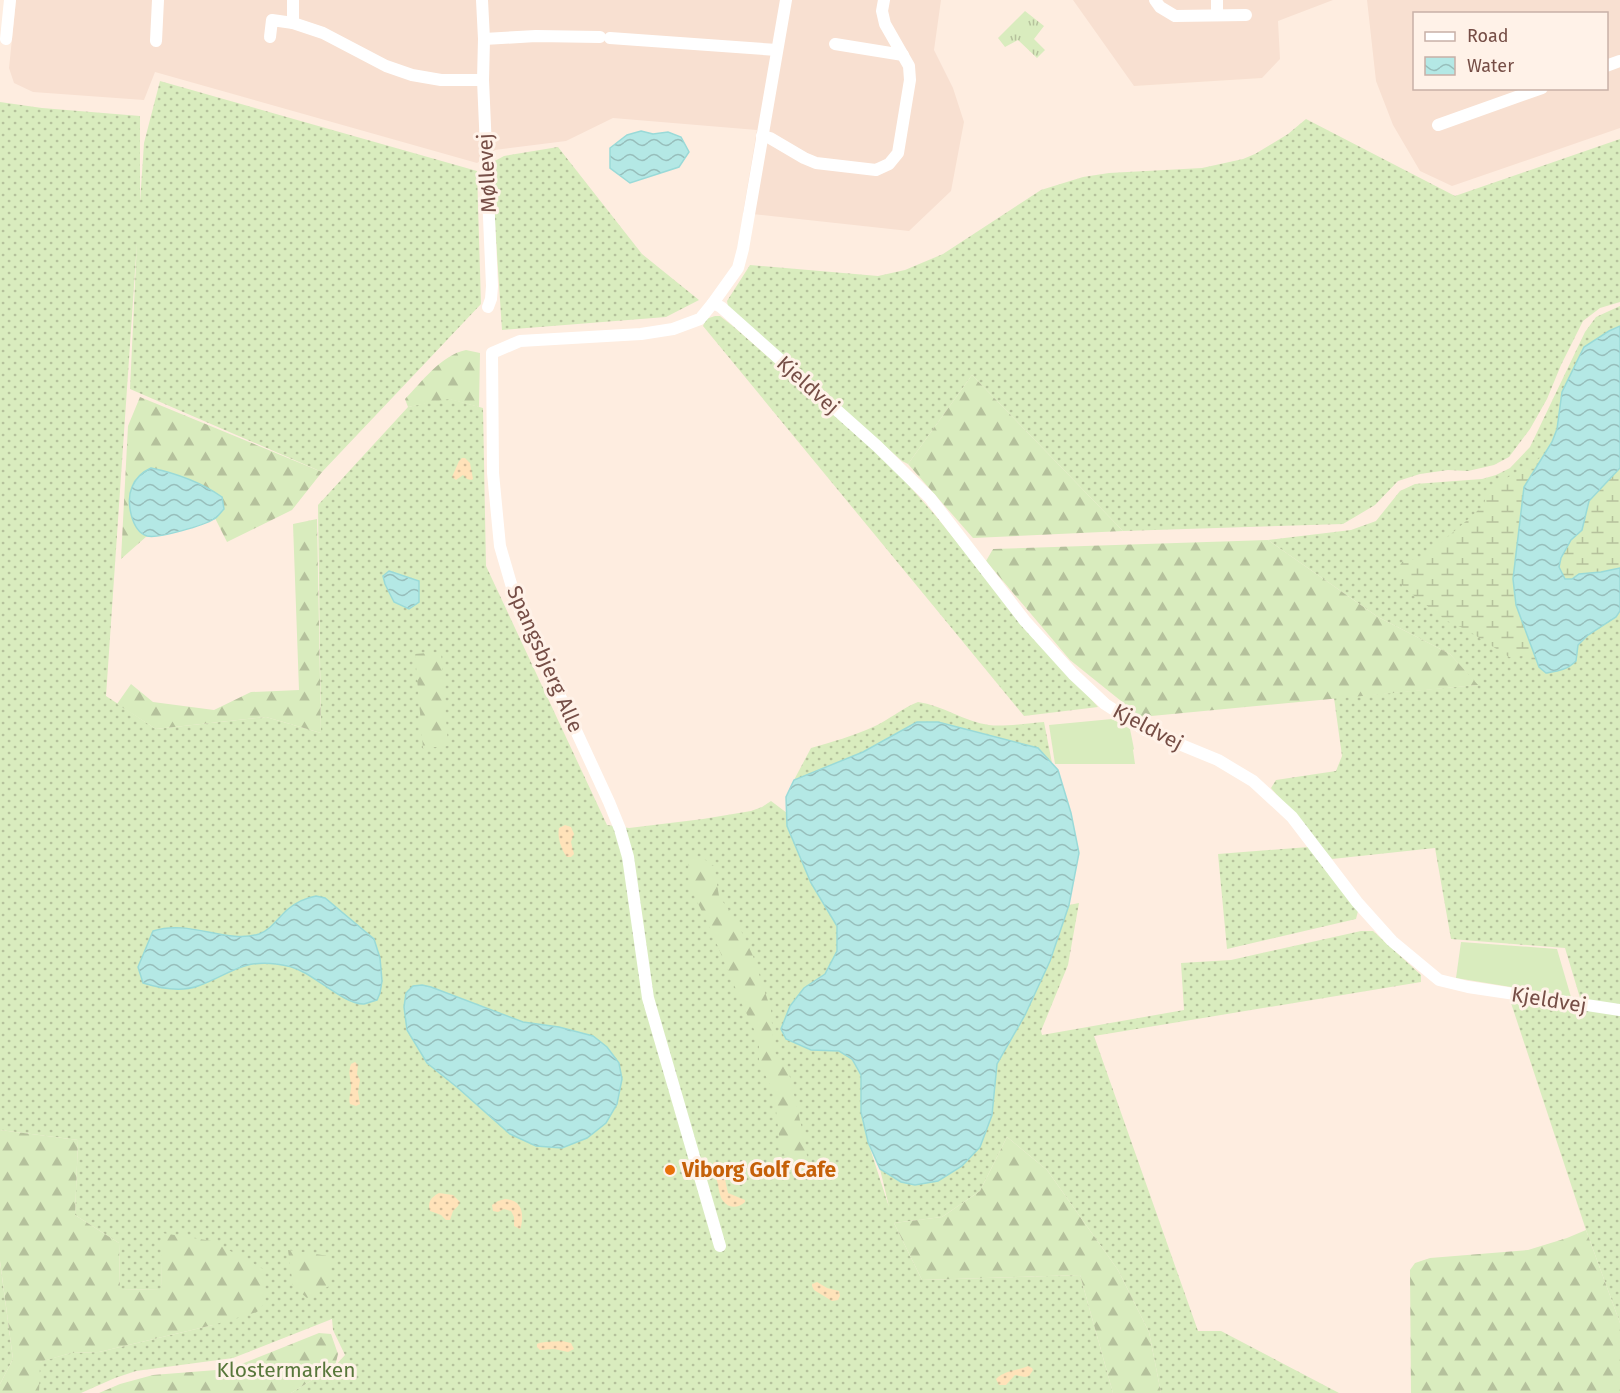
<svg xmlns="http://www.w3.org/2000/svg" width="1620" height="1393" viewBox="0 0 1620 1393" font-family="'Fira Sans',sans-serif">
<defs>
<pattern id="grass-dots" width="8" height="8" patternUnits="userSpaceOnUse" patternTransform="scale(1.5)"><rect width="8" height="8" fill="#d9ecbe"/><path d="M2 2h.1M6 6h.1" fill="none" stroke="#b5c19c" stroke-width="1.8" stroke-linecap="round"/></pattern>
<pattern id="forest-firs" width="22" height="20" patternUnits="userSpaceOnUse" patternTransform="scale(1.5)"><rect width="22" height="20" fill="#d9ecbe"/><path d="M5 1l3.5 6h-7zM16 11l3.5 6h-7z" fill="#b5c19c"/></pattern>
<pattern id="wetland-marsh" width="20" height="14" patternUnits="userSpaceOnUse" patternTransform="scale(1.5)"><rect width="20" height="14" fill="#d9ecbe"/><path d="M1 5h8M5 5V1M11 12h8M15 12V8" fill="none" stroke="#b5c19c"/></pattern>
<pattern id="sand-dots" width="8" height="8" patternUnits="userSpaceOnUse" patternTransform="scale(1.5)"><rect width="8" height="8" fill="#ffe2b9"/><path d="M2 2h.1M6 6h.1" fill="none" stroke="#d3b998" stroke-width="1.8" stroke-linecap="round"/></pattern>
<pattern id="park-tufts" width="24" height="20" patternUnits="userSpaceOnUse" patternTransform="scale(1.5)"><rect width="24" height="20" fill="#d9ecbe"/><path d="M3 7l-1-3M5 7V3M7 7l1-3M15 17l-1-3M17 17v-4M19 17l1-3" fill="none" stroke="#b5c19c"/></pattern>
<pattern id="water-waves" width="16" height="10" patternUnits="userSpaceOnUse" patternTransform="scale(1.5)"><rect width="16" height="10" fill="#b4e8e5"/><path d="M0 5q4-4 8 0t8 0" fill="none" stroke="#97bebb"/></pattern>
</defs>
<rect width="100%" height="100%" fill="#feede0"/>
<g fill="#f8e0d1" fill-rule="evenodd">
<path d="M 16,0 L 941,0 L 934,50 L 953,88 L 964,122 L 951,191 L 909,231 L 743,213 L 757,130 L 613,118 L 566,141 L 495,150 L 477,163 L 155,72 L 144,100 L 33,92 L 14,83 L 9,68 Z"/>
<path d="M 1073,0 L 1333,0 L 1278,21 L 1280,59 L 1262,78 L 1134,86 Z"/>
<path d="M 1367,0 L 1620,0 L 1620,128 L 1452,186 L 1420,171 L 1393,125 L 1376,81 ZM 1414,14 L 1606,14 L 1606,88 L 1414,88 Z"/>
</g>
<g fill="url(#grass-dots)">
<path d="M 160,81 L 477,171 L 481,304 L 322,472 L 130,389 L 137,242 L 106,696 L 156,729 L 266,717 L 321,733 L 318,505 L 408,407 L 447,398 L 483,408 L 486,566 L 607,825 L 629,828 L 703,819 L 751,811 L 762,807 L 771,801 L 787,813 L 787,826 L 811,883 L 837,926 L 837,951 L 825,974 L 804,988 L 786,1039 L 810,1050 L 839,1051 L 852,1059 L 861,1075 L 861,1112 L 868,1142 L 889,1207 L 880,1169 L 901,1182 L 992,1115 L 997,1064 L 1025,1015 L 1050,961 L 1069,905 L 1079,903 L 1068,965 L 1041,1031 L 1042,1035 L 1184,1010 L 1181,963 L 1231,960 L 1361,931 L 1373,931 L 1421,975 L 1421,982 L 1094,1036 L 1198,1331 L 1221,1331 L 1339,1393 L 1161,1393 L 1149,1332 L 1118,1270 L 1047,1170 L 1007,1137 L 980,1191 L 942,1217 L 894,1223 L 922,1280 L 1080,1275 L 1113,1393 L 291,1393 L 335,1366 L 345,1355 L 333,1330 L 332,1319 L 233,1358 L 136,1371 L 115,1378 L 81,1393 L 39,1393 L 39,1362 L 71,1353 L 99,1352 L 213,1325 L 163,1233 L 161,1290 L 120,1289 L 119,1243 L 75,1215 L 78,1140 L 0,1130 L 0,102 L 42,108 L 140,116 L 140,203 L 144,143 Z"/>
<path d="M 1306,119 L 1455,196 L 1620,139 L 1620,302 L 1600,308 L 1583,321 L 1561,365 L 1547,399 L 1530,429 L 1509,457 L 1494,465 L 1468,471 L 1448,470 L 1420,474 L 1398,481 L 1375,505 L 1343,524 L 1123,531 L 972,375 L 908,464 L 902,461 L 735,314 L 728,306 L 727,301 L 750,265 L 878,276 L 905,270 L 943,254 L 1041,190 L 1083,177 L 1109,173 L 1202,168 L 1243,159 L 1255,154 L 1288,134 Z"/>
<path d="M 558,147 L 642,254 L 699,300 L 666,317 L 502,330 L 491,163 L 504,156 Z"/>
<path d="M 1620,306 L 1620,1323 L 1586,1230 L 1511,1003 L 1584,1011 L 1565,948 L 1451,939 L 1435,848 L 1332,859 L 1271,788 L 1276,780 L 1336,771 L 1342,756 L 1334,698 L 1477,685 L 1450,654 L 1378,617 L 1268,540 L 1351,530 L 1376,521 L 1400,491 L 1415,484 L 1482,479 L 1496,475 L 1510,468 L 1530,447 L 1585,332 L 1596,317 Z"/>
<path d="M 715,316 L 720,316 L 734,327 L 889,463 L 935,515 L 998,593 L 1098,707 L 1024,716 L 703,326 L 706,319 Z"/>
<path d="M 918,702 C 942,705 965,722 989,725 C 1003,727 1029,723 1044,722 L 1052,763 L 1038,748 L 938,722 L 917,722 L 863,752 L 794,780 L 811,748 C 832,742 853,736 873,727 C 889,720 902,708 918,702 Z"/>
<path d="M 1309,847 L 1358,911 L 1356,919 L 1227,949 L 1218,854 Z"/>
<path d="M 0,1262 L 13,1359 L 0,1384 Z"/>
</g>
<g fill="url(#forest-firs)">
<path d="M 466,350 L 480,353 L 479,407 L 449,399 L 408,407 L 405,399 C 422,382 441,355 466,350 Z"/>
<path d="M 972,375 L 1123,531 L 973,538 L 908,464 Z"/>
<path d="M 140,397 L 322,472 L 292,510 L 227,542 L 215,518 L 224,509 L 137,529 L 147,536 L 121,559 L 128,426 Z"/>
<path d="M 317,519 L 321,733 L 266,717 L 156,729 L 117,704 L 131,684 L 153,702 L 214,710 L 251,692 L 299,690 L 293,524 Z"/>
<path d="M 1268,540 L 1378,617 L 1450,654 L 1478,685 L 1141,717 L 1070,660 L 986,561 L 993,549 Z"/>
<path d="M 441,652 L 448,746 L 423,748 L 415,654 Z"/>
<path d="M 694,856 L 701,857 L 714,866 L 719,896 L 737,922 L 753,956 L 771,1010 L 774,1051 L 790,1077 L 805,1142 L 808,1163 L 805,1166 L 797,1167 L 788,1163 L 780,1144 L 774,1093 L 759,1062 L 759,1040 L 743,1006 L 710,928 L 690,887 L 688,875 L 689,861 Z"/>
<path d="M 0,1130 L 78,1140 L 75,1215 L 119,1243 L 120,1289 L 161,1290 L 162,1233 L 212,1241 L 265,1270 L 264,1304 L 257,1312 L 213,1325 L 99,1352 L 71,1353 L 40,1362 L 39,1393 L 0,1393 L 0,1384 L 13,1359 L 0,1261 Z"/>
<path d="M 1007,1137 L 1047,1170 L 1118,1270 L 1149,1332 L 1161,1393 L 1113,1393 L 1080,1275 L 922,1280 L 894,1223 L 942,1217 L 980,1191 Z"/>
<path d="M 1586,1230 L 1620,1323 L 1620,1393 L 1411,1393 L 1410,1270 L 1415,1263 L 1430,1258 L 1528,1250 L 1567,1238 Z"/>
<path d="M 288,1250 L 329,1256 L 331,1285 L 307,1298 L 293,1286 Z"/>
<path d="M 319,1333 L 331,1334 L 338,1354 L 335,1366 L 291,1393 L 99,1393 L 120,1384 L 153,1375 L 229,1369 Z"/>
</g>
<g fill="url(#wetland-marsh)">
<path d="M 1543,456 L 1524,487 L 1516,605 L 1539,667 L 1523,656 L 1509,657 L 1467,630 L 1445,620 L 1412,594 L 1398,581 L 1396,572 L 1402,562 L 1424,557 L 1465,522 L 1484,505 L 1487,490 Z"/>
<path d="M 1620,468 L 1620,568 L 1601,572 L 1580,574 L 1572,579 L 1565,579 L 1559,567 L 1561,558 L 1571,540 L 1582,530 L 1589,501 Z"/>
</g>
<g fill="url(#sand-dots)">
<path d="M 462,458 L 465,458 L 470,463 L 473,479 L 471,480 L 467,479 L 463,475 L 456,480 L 452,477 L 459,461 Z"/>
<path d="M 565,825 L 571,827 L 574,834 L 571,842 L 574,854 L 571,857 L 567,857 C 561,850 557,836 559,828 Z"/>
<path d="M 355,1062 L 358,1065 L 357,1074 L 360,1080 L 358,1092 L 360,1104 L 356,1106 L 350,1104 C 348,1097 352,1091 351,1084 C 350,1076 348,1072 351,1064 Z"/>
<path d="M 714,1162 L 719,1162 L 722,1165 L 728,1193 L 745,1200 L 745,1202 C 739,1208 729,1209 723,1201 C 719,1196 719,1187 717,1181 C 715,1177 713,1172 711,1167 Z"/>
<path d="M 439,1193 L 453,1195 L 460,1202 L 458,1206 L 453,1211 L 450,1220 L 446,1220 L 441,1215 L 430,1211 C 427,1203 431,1197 439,1193 Z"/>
<path d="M 505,1199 C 522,1200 524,1213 521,1227 L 520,1229 L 514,1226 L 514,1217 L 511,1211 L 504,1209 L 498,1212 L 493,1211 L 492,1205 L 498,1201 Z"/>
<path d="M 817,1282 L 827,1288 L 839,1291 L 840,1296 L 838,1300 L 832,1301 L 814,1290 L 812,1286 L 812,1284 Z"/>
<path d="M 562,1341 L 571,1343 L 574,1349 L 568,1352 L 554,1349 L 540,1350 L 537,1347 L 537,1344 C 542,1341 555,1342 562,1341 Z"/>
<path d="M 1028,1366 L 1032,1368 L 1033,1370 L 1029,1376 L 1025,1377 L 1015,1375 L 1006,1385 L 999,1385 L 996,1379 C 1005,1370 1017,1371 1028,1366 Z"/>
</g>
<path fill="url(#park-tufts)" d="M 1025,11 L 1044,26 L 1034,39 L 1045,50 L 1037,58 L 1018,40 L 1005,47 L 998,38 Z"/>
<g fill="#d9ecbe">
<path d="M 1112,719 L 1130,729 L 1134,749 L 1133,750 L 1135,764 L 1055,764 L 1049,725 Z"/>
<path d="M 1461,942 L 1557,949 L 1571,997 L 1456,978 Z"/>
</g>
<g fill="url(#water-waves)" stroke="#9adad8" stroke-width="1.5">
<path d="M 641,131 L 653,134 L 668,132 L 681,137 L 689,152 L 679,167 L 630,183 L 610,168 L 610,148 L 627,135 Z"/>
<path d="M 1620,326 L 1620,468 L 1589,501 L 1582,530 L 1571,540 L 1561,558 L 1559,567 L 1565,579 L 1572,579 L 1579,574 L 1601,572 L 1620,568 L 1620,611 L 1616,617 L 1588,635 L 1578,645 L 1576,661 C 1567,670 1558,671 1546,673 L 1539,667 L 1516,605 L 1513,579 L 1524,487 L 1552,442 L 1557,429 L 1562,392 L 1584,347 L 1609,331 Z"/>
<path d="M 151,468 C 175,473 202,483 222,497 L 224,509 C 221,512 218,517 214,519 C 205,525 158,539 147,536 C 131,531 126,501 132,487 C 136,477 142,472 151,468 Z"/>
<path d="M 389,571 L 419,581 L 419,602 L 409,609 L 394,602 L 385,584 L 383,576 Z"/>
<path d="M 917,722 L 938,722 L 1038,748 L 1058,770 L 1071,813 L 1079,853 L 1069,905 L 1050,961 L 1025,1015 L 997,1064 L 992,1115 L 980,1147 L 962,1166 L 938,1181 L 915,1185 L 901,1182 L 880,1169 L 868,1142 L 861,1112 L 861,1075 L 852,1059 L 839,1051 L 811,1050 L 786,1039 L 781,1029 L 790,1006 L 804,988 L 825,974 L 837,951 L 837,926 L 811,883 L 787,826 L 786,797 L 794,780 L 863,752 Z"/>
<path d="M 316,896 L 325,898 L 374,939 L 380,958 L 382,981 L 380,993 L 377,1000 C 373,1001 368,1003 364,1004 C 347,1005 318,979 303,972 C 296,968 285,965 276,964 C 242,959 227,976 198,986 C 181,992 159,988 143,983 L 138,967 L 153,931 C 190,919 226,944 259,934 C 271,930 278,918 287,910 C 295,903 305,898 316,896 Z"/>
<path d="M 422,985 L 431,987 L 523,1022 L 559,1027 L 593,1036 L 607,1047 L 619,1063 L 622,1079 L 617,1104 L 606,1123 L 587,1138 L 562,1148 L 536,1146 L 510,1134 L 458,1088 L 427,1063 L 407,1030 L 404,1007 L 406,993 L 413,986 Z"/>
</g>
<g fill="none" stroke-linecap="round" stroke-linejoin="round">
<g stroke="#fff" stroke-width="12">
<path d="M 293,0 L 293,23 L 323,33 L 386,66 L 412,75 L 441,80 L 483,80"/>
<path d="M 482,0 L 484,39 L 483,80 L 492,286 L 491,299 L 488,307"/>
<path d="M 1155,0 L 1160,7 L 1175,16 L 1246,15"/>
<path d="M 1217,15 L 1217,0"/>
<path d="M 270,37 L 272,20 L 293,23"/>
<path d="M 610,38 L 777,50"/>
<path d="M 6,39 L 10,0"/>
<path d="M 484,39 L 536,36 L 600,37"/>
<path d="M 156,41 L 158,0"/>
<path d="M 835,44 L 903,55"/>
<path d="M 1606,66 L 1620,61"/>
<path d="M 1438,125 L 1542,88"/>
<path d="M 762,136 L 770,138 L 804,158 L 816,163 L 876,170 L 889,164 L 898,153 L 910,80 L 909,66 L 885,24 L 882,11 L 884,0"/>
<path d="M 713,303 L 721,307 L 877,446 L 930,498 L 1025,621 L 1073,674 L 1105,704 L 1145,730 L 1218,760 L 1253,781 L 1292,817 L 1357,902 L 1392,941 L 1439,980 L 1468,987 L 1620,1010"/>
<path d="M 720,1246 L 648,998 L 628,857 L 620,829 L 609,802 L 516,601 L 500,546 L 493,473 L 492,353 L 520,341 L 641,334 L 673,329 L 700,319 L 713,303 L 738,268 L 743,249 L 786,0"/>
</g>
</g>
<circle fill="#e8710a" stroke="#fff2e8" stroke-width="2" cx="670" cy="1170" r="6"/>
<g text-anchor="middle" stroke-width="6" stroke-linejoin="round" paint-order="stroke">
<g font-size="21" fill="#764e46" stroke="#fff2e8">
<text transform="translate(487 173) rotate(-93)" y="7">Møllevej</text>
<text transform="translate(808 385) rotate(42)" y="7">Kjeldvej</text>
<text transform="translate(545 659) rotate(66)" y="7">Spangsbjerg Alle</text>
<text transform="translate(1148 727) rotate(28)" y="7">Kjeldvej</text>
<text transform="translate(1549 1000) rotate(9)" y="7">Kjeldvej</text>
</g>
<g font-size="21" font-weight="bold" fill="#c56008" stroke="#fff2e8" text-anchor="start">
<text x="682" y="1177">Viborg Golf Cafe</text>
</g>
<g font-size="21" fill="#58773b" stroke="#fff2e8">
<text x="286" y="1377">Klostermarken</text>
</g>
</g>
<rect x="1413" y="12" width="195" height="78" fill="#fff2e8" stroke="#c8b0a7" stroke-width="1.5"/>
<rect x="1425" y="32" width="30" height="9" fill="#ffffff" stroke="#c8b0a7" stroke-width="1.5"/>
<text x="1467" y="42" font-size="18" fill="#764e46">Road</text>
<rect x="1425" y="57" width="30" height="18" fill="url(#water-waves)" stroke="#c8b0a7" stroke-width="1.5"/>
<text x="1467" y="72" font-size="18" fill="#764e46">Water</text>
</svg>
